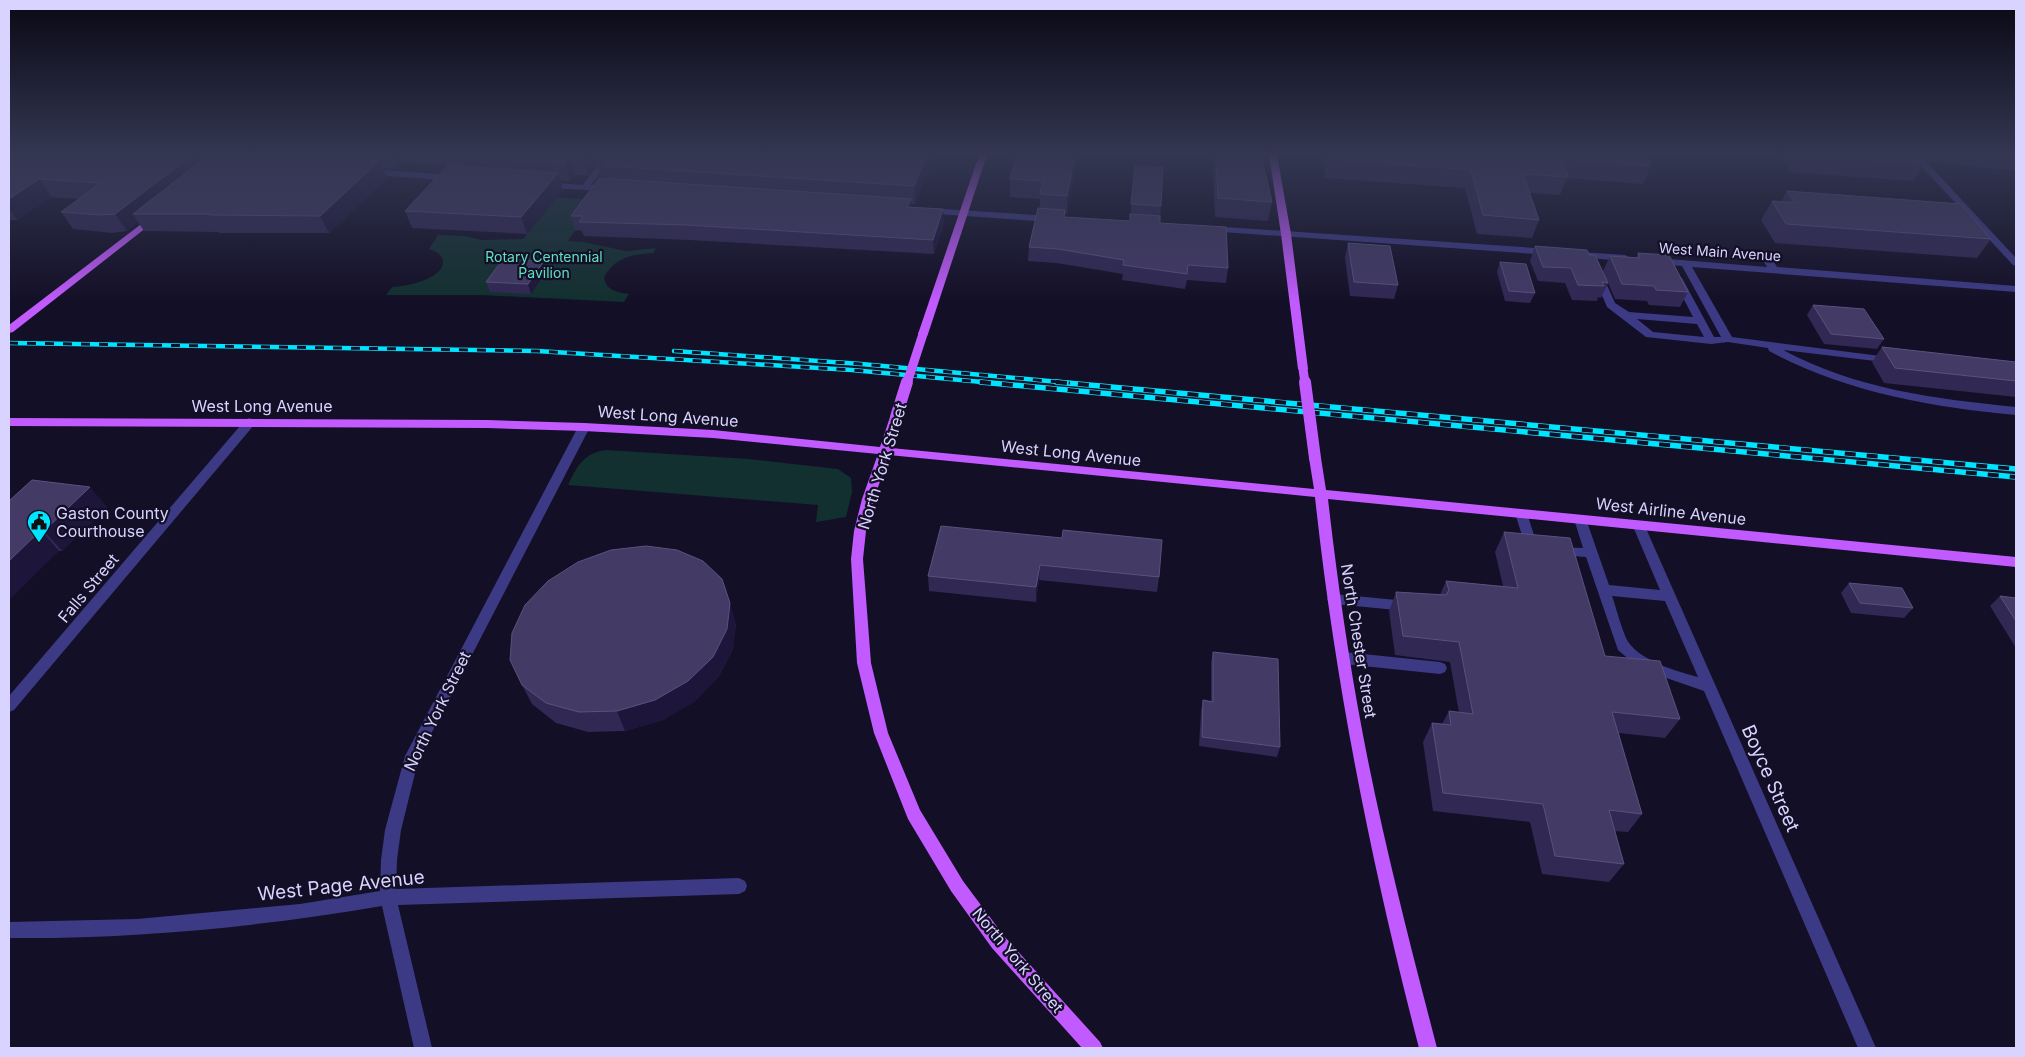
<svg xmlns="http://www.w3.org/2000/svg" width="2025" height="1057" viewBox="0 0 2025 1057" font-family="Inter,sans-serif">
<rect width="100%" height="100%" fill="#130f26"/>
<g fill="#12302f">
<path d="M 557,198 L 597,200 L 568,241 L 584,242 L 626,251 L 656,248 L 653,253 C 633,254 613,258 604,278 C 607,291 617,292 629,294 L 624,302 L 481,295 L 386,295 L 392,287 C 406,286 442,280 443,262 C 443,254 435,251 429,249 L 438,235 L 466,236 L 481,240 L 523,239 Z"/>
<path d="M 606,450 L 749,459 L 838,469 L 851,478 L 852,492 L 846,517 L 816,522 L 818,505 L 568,485 C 577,466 584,453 606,450 Z"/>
</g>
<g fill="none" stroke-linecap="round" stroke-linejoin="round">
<g fill="#3d3a85" fill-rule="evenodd">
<path d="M 605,155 L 614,155 L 591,185 L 610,187 L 610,191 L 545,188 L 541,185 L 545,182 L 583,185 Z"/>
<path d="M 1911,155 L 1920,155 L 2016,258 L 2016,266 L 2013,265 Z"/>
<path d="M 368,169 L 453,175 L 457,178 L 453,181 L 365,174 L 364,172 Z"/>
<path d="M 927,208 L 1051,216 L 1056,219 L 1051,222 L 924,213 L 924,209 Z"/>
<path d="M 1211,226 L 1550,249 L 1555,252 L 1550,255 L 1208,231 L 1206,229 Z"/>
<path d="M 1764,250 L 1767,251 L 1777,267 L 2016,286 L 2016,292 L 1692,267 L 1732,337 L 1896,358 L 1897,360 L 1892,363 L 1783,350 C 1856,389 1935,399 2016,407 L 2016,415 C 1930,407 1846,392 1769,351 L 1768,348 L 1728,342 L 1711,344 L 1646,337 L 1607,307 L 1593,274 L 1595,272 L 1601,272 L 1615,303 L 1629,312 L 1693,317 L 1674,280 L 1679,277 L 1682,278 L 1714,337 L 1721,337 L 1682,266 L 1657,264 L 1652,261 L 1657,258 L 1767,267 L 1759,253 ZM 1637,319 L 1697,324 L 1704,337 L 1653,332 Z"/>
<path d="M 1580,252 L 1625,255 L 1630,258 L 1625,261 L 1577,257 L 1577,253 Z"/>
<path d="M 250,418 L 256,422 L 254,425 L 14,710 L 9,712 L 9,696 L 246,419 Z"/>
<path d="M 584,423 L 590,427 L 419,757 L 401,830 L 397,860 L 396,889 L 739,878 L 745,881 L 747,886 L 745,891 L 739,894 L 398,905 L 432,1048 L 414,1048 L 382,906 C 259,927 134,939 9,938 L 9,922 L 137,919 L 300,904 L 380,891 L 381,860 L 385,830 L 405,756 L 578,427 Z"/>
<path d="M 1521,509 L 1527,513 L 1538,548 L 1536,551 L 1528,551 L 1526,548 L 1515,513 Z"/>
<path d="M 1580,515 L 1586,519 L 1609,585 L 1660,590 L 1632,524 L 1634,521 L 1642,521 L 1644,524 L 1876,1048 L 1858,1048 L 1704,691 L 1652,673 L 1632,662 L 1618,650 L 1586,557 L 1557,555 L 1552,553 L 1551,550 L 1552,547 L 1583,548 L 1574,519 ZM 1612,596 L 1665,601 L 1698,677 C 1678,672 1642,661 1629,643 C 1623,635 1616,607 1612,596 Z"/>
<path d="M 1334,594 L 1407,601 L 1412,602 L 1414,606 L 1412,610 L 1407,611 L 1334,604 L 1329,603 L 1327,599 L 1329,595 Z"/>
<path d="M 1344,652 L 1440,662 L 1445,664 L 1447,668 L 1445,672 L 1440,674 L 1344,664 L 1339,662 L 1337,658 L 1339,654 Z"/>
</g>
<g fill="#c25bff" fill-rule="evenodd">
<path d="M 979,155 L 987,155 L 928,334 L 927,336 L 919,336 L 918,334 Z"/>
<path d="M 1269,155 L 1277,155 L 1291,234 L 1308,369 L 1303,372 L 1298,369 L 1281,234 Z"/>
<path d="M 153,215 L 156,216 L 156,220 L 13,332 L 9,333 L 9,325 Z"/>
<path d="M 896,413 L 902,417 L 891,448 L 1314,489 L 1309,458 L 1315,454 L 1321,458 L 1326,490 L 2016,557 L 2016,567 L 1328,499 C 1337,578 1348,656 1363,735 C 1383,840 1410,944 1437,1048 L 1419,1048 C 1372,867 1335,684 1315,497 L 889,455 L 874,499 L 866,531 L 863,559 L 871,663 L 888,733 L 920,810 L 963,881 L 1004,936 L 1100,1042 L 1103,1048 L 1082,1048 L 992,948 L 951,891 L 908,819 L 874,733 L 857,663 L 851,559 L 854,531 L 862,499 L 878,454 L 713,438 L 584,431 L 487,428 L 9,426 L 9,418 L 487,420 L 584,423 L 713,430 L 880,447 L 890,417 Z"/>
</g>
<g stroke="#00e5ff" stroke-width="4.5">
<g id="rail-far1">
<path d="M 9,343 L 537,351 L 852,370 L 993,383"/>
<path d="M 674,351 L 861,364 L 1070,383"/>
</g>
</g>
<g stroke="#00e5ff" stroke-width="5.5">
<g id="rail">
<path d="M 980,382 L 2016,477"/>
<path d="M 1056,382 L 2016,469"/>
</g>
</g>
<use href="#rail-far1" stroke="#130f26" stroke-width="3" stroke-dasharray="9" stroke-linecap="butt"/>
<use href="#rail" stroke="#130f26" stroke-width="4" stroke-dasharray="11" stroke-linecap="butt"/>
<g stroke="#c25bff" stroke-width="9">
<path d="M 1303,369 L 1305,383"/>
<path d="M 907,383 L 923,334"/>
</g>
<g stroke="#c25bff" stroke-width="12">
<path d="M 1305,382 L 1315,458"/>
<path d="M 896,417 L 907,382"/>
</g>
</g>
<g fill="#312854">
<path d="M 9,155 L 930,155 L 930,166 L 915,204 L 911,204 L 911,207 L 944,223 L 934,254 L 690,240 L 584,236 L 582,231 L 575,230 L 571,216 L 608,178 L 608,177 L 600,176 L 597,163 L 588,175 L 575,175 L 570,181 L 560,180 L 563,190 L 527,234 L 412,228 L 405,211 L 460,166 L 403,162 L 396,169 L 383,168 L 387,178 L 329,233 L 219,233 L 219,232 L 144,231 L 138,222 L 127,231 L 112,233 L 73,229 L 61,212 L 79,199 L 51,197 L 17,220 L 9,220 Z"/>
<path d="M 1016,155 L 1076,155 L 1076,167 L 1067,214 L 1065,214 L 1065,217 L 1130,221 L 1135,166 L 1161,206 L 1160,223 L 1228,268 L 1226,283 L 1187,280 L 1185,289 L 1122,280 L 1123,274 L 1057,263 L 1028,261 L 1029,247 L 1040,208 L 1040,199 L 1010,197 L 1010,179 Z"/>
<path d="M 1215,155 L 1261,155 L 1272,202 L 1268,221 L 1215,217 L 1213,171 Z"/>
<path d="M 1323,155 L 1646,155 L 1651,166 L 1643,184 L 1567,178 L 1560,195 L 1530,193 L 1539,220 L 1532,238 L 1477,234 L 1465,188 L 1325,178 Z"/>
<path d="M 1779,155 L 1918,155 L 1917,156 L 1924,164 L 1913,181 L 1790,172 Z"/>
<path d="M 1922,155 L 2016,155 L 2016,171 L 1930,162 Z"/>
<path d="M 1787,191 L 1991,239 L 1977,258 L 1775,243 L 1761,220 L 1772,201 L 1781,202 Z"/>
<path d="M 1348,243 L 1398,285 L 1394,299 L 1350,296 L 1345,258 Z"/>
<path d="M 1535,246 L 1589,255 L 1608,283 L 1601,298 L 1598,297 L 1597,301 L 1572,300 L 1565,283 L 1538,281 L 1530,261 Z"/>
<path d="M 1638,253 L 1688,292 L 1680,307 L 1649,305 L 1647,301 L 1615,299 L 1603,271 L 1610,256 L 1636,258 Z"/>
<path d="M 1500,262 L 1535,293 L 1530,303 L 1505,301 L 1497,272 Z"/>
<path d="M 547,271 L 531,294 L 490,292 L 486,282 Z"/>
<path d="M 1813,305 L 1884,339 L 1877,349 L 1824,344 L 1807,315 Z"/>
<path d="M 1882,347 L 2016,362 L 2016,397 L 1884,383 L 1872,362 Z"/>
<path d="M 9,501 L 107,507 L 62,551 L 59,551 Z"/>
<path d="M 941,526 L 1159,577 L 1157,592 L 1039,580 L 1036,602 L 929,591 L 928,576 Z"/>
<path d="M 1504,532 L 1605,656 L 1680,719 L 1665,738 L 1619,733 L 1642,814 L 1628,832 L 1614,831 L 1624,864 L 1609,882 L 1542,874 L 1530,822 L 1433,811 L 1423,742 L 1432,723 L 1442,724 L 1449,711 L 1459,713 L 1450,662 L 1395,655 L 1389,611 L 1396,592 L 1440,595 L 1446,581 L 1503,586 L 1495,552 Z"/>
<path d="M 1849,583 L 1913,608 L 1904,618 L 1851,613 L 1841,593 Z"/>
<path d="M 2000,596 L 2016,598 L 2016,648 L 1990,606 Z"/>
<path d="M 736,623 L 733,649 L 719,676 L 695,701 L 663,720 L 625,731 L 588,732 L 556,723 L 532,704 L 522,685 Z"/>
<path d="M 1213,652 L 1280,747 L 1277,757 L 1199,746 L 1201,710 L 1203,700 L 1211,701 L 1211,662 Z"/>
</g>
<g fill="#1d163a">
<path d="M 192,155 L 205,155 L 211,166 L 133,214 L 138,222 L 127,231 L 115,214 Z"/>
<path d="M 390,155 L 400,155 L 403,162 L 396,169 Z"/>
<path d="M 585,155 L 602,155 L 595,159 L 597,163 L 588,175 L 583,158 Z"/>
<path d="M 927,155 L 930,155 L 930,166 L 915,204 L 914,186 Z"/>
<path d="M 1075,155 L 1076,155 L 1076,167 L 1067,214 L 1067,196 Z"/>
<path d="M 570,157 L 575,175 L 570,181 L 565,164 Z"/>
<path d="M 379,161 L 387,178 L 329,233 L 320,216 Z"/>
<path d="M 558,173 L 563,190 L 527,234 L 521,217 Z"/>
<path d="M 39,179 L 51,197 L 17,220 L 9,209 L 9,199 Z"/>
<path d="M 911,199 L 912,213 L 907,207 Z"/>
<path d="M 943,209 L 944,223 L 934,254 L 933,240 Z"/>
<path d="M 544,261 L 547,271 L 531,294 L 528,284 Z"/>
<path d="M 90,487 L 107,507 L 62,551 L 44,531 Z"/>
<path d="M 41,530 L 59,551 L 9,600 L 9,561 Z"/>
<path d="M 1040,565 L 1039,580 L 1036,602 L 1036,587 Z"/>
<path d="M 730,603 L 736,623 L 733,649 L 719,676 L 695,701 L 663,720 L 625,731 L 617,711 Z"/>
</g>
<g fill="#433a66" stroke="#5a527e">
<path d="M 9,155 L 192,155 L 115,214 L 100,215 L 61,212 L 101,183 L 39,179 L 9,199 Z"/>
<path d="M 209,155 L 300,155 L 379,161 L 320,216 L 209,215 L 210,214 L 133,214 Z"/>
<path d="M 457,155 L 585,155 L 583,158 L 570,157 L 565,164 L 456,156 Z"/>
<path d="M 598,155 L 927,155 L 914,186 L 605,166 L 610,160 L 595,159 Z"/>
<path d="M 1016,155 L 1075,155 L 1067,196 L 1040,194 L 1043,181 L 1010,179 Z"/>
<path d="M 1216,155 L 1261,155 L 1272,202 L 1218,198 Z"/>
<path d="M 1328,155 L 1646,155 L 1651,166 L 1561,159 L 1568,177 L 1523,174 L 1539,220 L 1483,215 L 1471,170 L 1329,159 Z"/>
<path d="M 1810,155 L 1917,155 L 1924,164 Z"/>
<path d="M 448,165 L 558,173 L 521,217 L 405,211 Z"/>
<path d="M 1135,166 L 1163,167 L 1161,206 L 1131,204 Z"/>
<path d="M 599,178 L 911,199 L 907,207 L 943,209 L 933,240 L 687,225 L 579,222 L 583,216 L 571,216 Z"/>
<path d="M 1787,191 L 1961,204 L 1991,239 L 1786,224 L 1772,201 L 1795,203 Z"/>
<path d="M 1038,208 L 1065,210 L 1064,217 L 1130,221 L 1130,214 L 1160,216 L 1160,223 L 1226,227 L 1228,268 L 1188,265 L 1187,274 L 1123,265 L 1124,260 L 1058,249 L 1029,247 Z"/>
<path d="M 1348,243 L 1390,246 L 1398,285 L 1354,282 Z"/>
<path d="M 1535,246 L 1587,250 L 1589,255 L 1595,255 L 1608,283 L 1602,282 L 1604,286 L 1578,285 L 1571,268 L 1543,267 Z"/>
<path d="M 1638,253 L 1669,255 L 1688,292 L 1656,290 L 1654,286 L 1622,284 L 1610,256 L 1640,258 Z"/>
<path d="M 503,259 L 544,261 L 528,284 L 486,282 Z"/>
<path d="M 1500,262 L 1526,264 L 1535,293 L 1509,291 Z"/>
<path d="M 1813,305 L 1864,309 L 1884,339 L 1831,334 Z"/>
<path d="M 1882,347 L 2016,362 L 2016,381 L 1895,368 Z"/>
<path d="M 32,480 L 90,487 L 44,531 L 41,530 L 9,561 L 9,501 Z"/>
<path d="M 941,526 L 1062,538 L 1063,530 L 1162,540 L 1159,577 L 1040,565 L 1036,587 L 928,576 Z"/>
<path d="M 1504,532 L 1570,538 L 1605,656 L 1660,661 L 1680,719 L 1612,712 L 1642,814 L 1609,810 L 1624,864 L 1555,856 L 1543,804 L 1443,793 L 1432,723 L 1451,725 L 1449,711 L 1473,714 L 1459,642 L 1403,636 L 1396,592 L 1446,595 L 1449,590 L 1446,581 L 1518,588 Z"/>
<path d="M 646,546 L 677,550 L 703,561 L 722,579 L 730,603 L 727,629 L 713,657 L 688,681 L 655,700 L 617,711 L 579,712 L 546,703 L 522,685 L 510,660 L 512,633 L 525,605 L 548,581 L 578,562 L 611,550 Z"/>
<path d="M 1849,583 L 1902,588 L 1913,608 L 1860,603 Z"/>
<path d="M 2000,596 L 2016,598 L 2016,621 Z"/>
<path d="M 1213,652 L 1278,659 L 1280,747 L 1202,737 L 1203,700 L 1213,702 Z"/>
</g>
<linearGradient id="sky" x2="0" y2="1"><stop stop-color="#0a0815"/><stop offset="0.51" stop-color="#333752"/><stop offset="1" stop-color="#333752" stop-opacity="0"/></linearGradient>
<rect width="2025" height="303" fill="url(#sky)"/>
<defs>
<g id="civic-pin" transform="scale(1.25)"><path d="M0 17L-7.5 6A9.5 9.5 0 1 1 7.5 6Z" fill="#00e5ff" stroke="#130f26"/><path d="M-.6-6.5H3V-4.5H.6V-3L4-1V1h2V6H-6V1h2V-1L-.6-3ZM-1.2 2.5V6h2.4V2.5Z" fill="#111"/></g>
</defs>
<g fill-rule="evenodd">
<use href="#civic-pin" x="39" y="522"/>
</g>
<g text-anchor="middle" stroke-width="4.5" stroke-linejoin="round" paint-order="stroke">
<g font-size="14" fill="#d9d4ff" stroke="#130f26">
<text transform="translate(1720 252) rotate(4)" y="5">West Main Avenue</text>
</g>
<g font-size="14" fill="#5fe0c0" stroke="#130f26">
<text x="544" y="262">Rotary Centennial<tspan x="544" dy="16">Pavilion</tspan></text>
</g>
<g font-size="16" fill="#d9d4ff" stroke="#130f26">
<text x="262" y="412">West Long Avenue</text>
<text transform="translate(668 416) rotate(4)" y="6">West Long Avenue</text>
<text transform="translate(1071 453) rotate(6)" y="6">West Long Avenue</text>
<text transform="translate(882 466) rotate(-73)" y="6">North York Street</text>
<text transform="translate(1671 511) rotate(6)" y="6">West Airline Avenue</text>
<text transform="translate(88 588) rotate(-50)" y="6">Falls Street</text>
<text transform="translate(1359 641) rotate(81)" y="6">North Chester Street</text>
<text transform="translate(437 711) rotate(-64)" y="6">North York Street</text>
<text transform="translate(1018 960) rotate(50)" y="6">North York Street</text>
</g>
<g font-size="16" fill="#d9d4ff" stroke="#130f26" text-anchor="start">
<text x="56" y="519">Gaston County<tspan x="56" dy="18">Courthouse</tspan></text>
</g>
<g font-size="19" fill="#d9d4ff" stroke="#130f26">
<text transform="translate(1771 778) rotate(66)" y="7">Boyce Street</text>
<text transform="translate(341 885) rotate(-6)" y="7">West Page Avenue</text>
</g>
</g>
<rect width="2025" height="1057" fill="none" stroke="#d9d4ff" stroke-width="20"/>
</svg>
